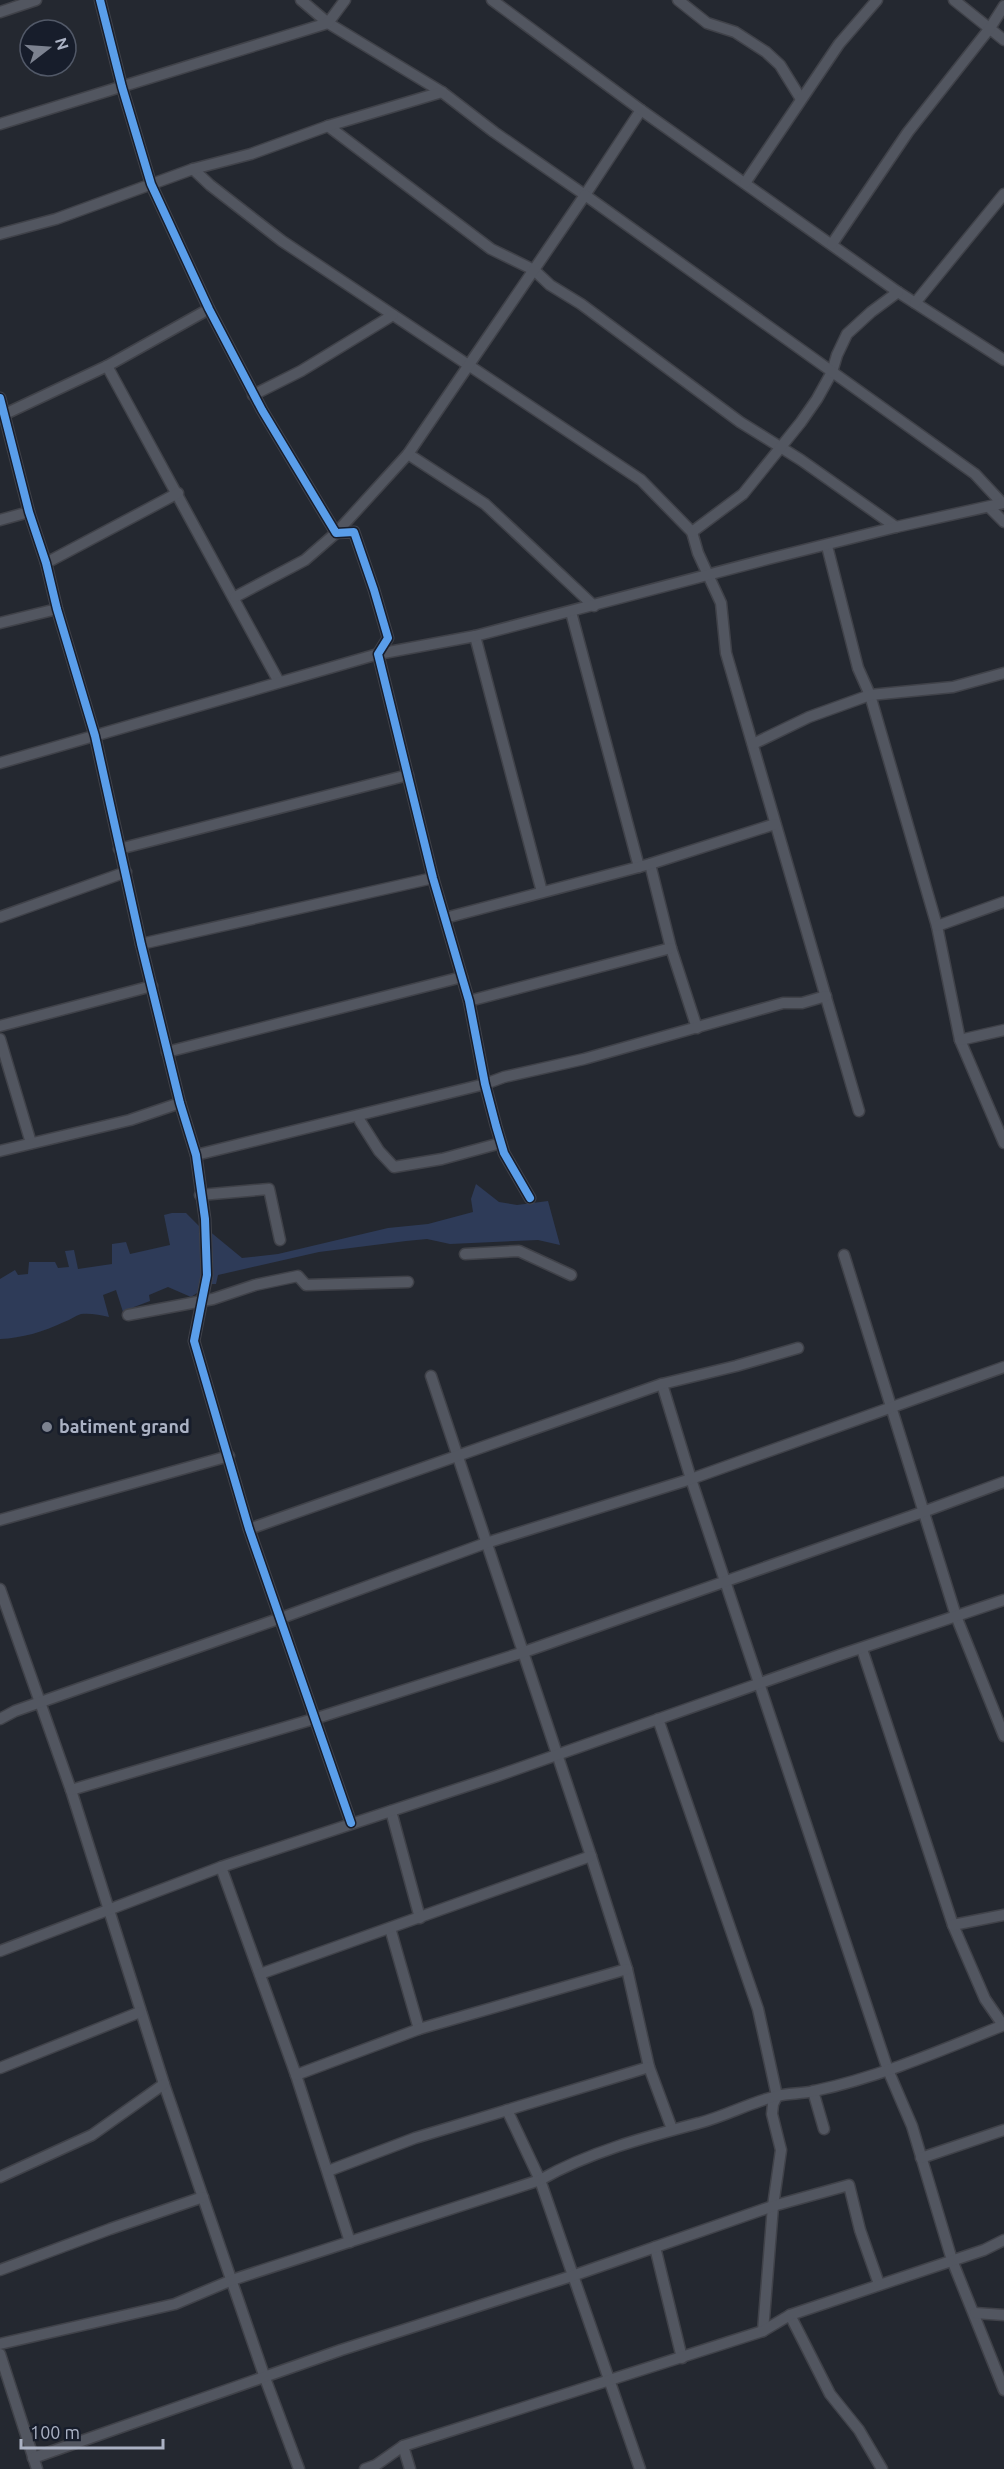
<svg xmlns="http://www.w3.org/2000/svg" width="1004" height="2469" viewBox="0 0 1004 2469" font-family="Ubuntu,sans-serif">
<rect width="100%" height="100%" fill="#242830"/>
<g fill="#2e3b58">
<path d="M 476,1184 L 499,1202 L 517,1205 L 548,1201 L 560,1245 L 538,1240 L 450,1244 L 427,1239 L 406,1241 L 319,1252 L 218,1275 L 216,1284 L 208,1284 L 208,1230 L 242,1258 L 278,1254 L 388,1228 L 428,1224 L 473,1212 L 471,1199 Z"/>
<path d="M 172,1213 L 186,1213 L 201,1228 L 205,1265 L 200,1291 L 191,1297 L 168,1287 L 149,1295 L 150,1301 L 134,1307 L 124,1315 L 116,1290 L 103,1295 L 109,1317 C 100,1315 91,1313 81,1314 C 75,1316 70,1320 64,1322 C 43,1332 22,1338 0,1339 L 0,1279 L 15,1270 L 18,1275 L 28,1274 L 29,1262 L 55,1262 L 58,1268 L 69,1267 L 65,1251 L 74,1250 L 78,1269 L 112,1264 L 112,1244 L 126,1242 L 130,1254 L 170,1245 L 164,1215 Z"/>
</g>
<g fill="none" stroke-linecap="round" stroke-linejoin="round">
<g stroke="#404249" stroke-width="13">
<g id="minor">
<path d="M 100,0 L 122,87 L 151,184 L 209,309 L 262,410 L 336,533 L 354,532 L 374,590 L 388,638 L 378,654 L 433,878 L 469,1001 L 485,1084 L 496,1126 L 504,1153 L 530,1198"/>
<path d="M 301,0 L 328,23 L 442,92 L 494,132 L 585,195 L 641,110"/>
<path d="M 492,0 L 641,110 L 898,292 L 1004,360"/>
<path d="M 678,0 L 707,23 L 735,32 L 766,52 L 780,65 L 801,99"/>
<path d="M 954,0 L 1004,40"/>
<path d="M 0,12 L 36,0"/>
<path d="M 0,124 L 328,23 L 345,0"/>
<path d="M 328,126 L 491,249 L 534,270 L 550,285 L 581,304 L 740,422 L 801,460 L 896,527"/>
<path d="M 193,169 L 210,185 L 282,241 L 641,480 L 692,532 L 698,553 L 721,603 L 726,653 L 859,1111"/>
<path d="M 745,183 L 839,44 L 877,0"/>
<path d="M 0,234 L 56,219 L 193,169 L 251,154 L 328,126 L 442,92"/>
<path d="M 832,244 L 908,132 L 990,28 L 1004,6"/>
<path d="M 915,303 L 1004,194"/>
<path d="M 107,366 L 279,682"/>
<path d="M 253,395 L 301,371 L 393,315"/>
<path d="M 0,398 L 29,512 L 46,563 L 57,609 L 95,736 L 141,944 L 180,1103 L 196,1155 L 205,1219 L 207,1275 L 194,1341 L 249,1529 L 351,1823"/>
<path d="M 5,414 L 107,366 L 209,309"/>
<path d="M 408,454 L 485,504 L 594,606"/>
<path d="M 989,507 L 1004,522"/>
<path d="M 0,520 L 29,512"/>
<path d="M 692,532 L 743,494 L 801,422 L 817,399 L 832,372 L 837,355 L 847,334 L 871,312 L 898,292"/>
<path d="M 827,546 L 858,668 L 870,695 L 937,926 L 960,1040 L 1004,1143"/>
<path d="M 46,563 L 178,493"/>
<path d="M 235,597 L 305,560 L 336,533 L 408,454 L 585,195 L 975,474 L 1002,503"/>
<path d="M 571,612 L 639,867"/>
<path d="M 0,623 L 57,609"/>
<path d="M 475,636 L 542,892"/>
<path d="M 753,744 L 809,717 L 870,695 L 953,687 L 1004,673"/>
<path d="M 0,763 L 378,654 L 475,636 L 768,559 L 896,527 L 1004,503"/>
<path d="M 119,849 L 408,775"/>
<path d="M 650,864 L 671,948 L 697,1028"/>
<path d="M 0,917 L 126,872"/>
<path d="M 445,918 L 650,864 L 775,824"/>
<path d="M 937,926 L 1004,902"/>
<path d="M 141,944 L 433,878"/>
<path d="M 469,1001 L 671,948"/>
<path d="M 0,1026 L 152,986"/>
<path d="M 0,1039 L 31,1143"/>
<path d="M 960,1040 L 1004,1030"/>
<path d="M 167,1052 L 462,977"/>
<path d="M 360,1121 L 379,1151 L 394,1167 L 442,1159 L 501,1143"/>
<path d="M 0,1151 L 130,1120 L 180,1103"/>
<path d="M 196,1155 L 485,1084 L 504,1077 L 584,1059 L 783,1003 L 802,1003 L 826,996"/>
<path d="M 200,1195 L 269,1189 L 280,1240"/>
<path d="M 465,1254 L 519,1251 L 571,1275"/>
<path d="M 844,1255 L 956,1616 L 1004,1736"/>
<path d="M 128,1315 L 213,1299 L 255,1285 L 298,1276 L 306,1285 L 408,1282"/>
<path d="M 431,1376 L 591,1856 L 627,1969 L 649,2067 L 672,2129"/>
<path d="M 662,1384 L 691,1479 L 888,2070 L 912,2126 L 952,2260 L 1004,2390"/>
<path d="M 0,1520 L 229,1456"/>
<path d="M 249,1529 L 662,1384 L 736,1366 L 798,1348"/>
<path d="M 0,1589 L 71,1790 L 164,2084 L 265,2378 L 299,2469"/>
<path d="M 862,1649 L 953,1925 L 985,1999 L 1003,2025"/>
<path d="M 0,1719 L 15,1711 L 281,1618 L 486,1543 L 691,1479 L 1004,1367"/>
<path d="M 658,1719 L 758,2009 L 777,2096 L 773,2104 L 772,2114 L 781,2150 L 773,2206 L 763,2331"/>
<path d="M 71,1790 L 317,1718 L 524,1652 L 923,1512 L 1004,1482"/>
<path d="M 391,1811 L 420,1918"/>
<path d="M 221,1867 L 296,2075 L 350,2242"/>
<path d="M 953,1925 L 1004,1915"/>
<path d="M 390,1928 L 419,2029"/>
<path d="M 0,1951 L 221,1867 L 497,1776 L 840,1655 L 1004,1600"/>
<path d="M 260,1974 L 591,1856"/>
<path d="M 0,2068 L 140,2012"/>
<path d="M 296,2075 L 419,2029 L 627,1969"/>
<path d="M 813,2091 L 824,2129"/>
<path d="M 507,2110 L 540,2180 L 640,2469"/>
<path d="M 921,2158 L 1004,2130"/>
<path d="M 328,2171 L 415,2138 L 649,2067"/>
<path d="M 0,2177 L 92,2135 L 164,2084"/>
<path d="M 655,2247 L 682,2358"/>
<path d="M 0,2270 L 110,2229 L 203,2197"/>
<path d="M 975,2313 L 1004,2315"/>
<path d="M 790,2315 L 830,2394 L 859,2430 L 882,2469"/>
<path d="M 0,2344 L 175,2304 L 232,2280 L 540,2180 C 589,2152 646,2137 699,2123 C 726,2116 751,2102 777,2096 C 789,2093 802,2094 814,2091 C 880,2077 942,2050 1004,2025"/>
<path d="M 0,2354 L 37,2469"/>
<path d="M 33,2458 L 341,2350 L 575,2275 L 773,2206 L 849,2185 L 860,2230 L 879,2284"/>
<path d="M 365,2469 L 376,2465 L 403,2446"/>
<path d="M 410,2469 L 403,2446 L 763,2331 L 790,2315 L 984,2250 L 1004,2240"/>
</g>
</g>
<use href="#minor" stroke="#525660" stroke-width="10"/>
<g stroke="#171d2b" stroke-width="11">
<g id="cycleway">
<path d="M 100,0 L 122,87 L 151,184 L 209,309 L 262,410 L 336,533 L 354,532 L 374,590 L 388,638 L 378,654 L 433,878 L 469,1001 L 485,1084 L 496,1126 L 504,1153 L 530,1198"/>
<path d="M 0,398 L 29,512 L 46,563 L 57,609 L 95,736 L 141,944 L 180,1103 L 196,1155 L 205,1219 L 207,1275 L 194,1341 L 249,1529 L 351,1823"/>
</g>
</g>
<use href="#cycleway" stroke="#5a9eea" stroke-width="8"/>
</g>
<circle fill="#7c8290" stroke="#171d2b" stroke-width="2" cx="47" cy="1427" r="6"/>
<g text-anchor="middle" stroke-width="6" stroke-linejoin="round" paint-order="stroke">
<g font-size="18" font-weight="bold" fill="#abb2c4" stroke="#171d2b" text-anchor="start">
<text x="59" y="1433">batiment grand</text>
</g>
</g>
<g transform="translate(48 48) rotate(73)"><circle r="28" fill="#171d2b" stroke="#525968" stroke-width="1.5"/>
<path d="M0-4.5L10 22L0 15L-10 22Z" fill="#7c8290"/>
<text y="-9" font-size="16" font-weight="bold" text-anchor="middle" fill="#abb2c4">N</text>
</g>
<path d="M21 2439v9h142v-9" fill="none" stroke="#abb2c4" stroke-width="3"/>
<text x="30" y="2439" font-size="18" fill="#abb2c4" stroke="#171d2b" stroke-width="4.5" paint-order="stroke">100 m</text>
</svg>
